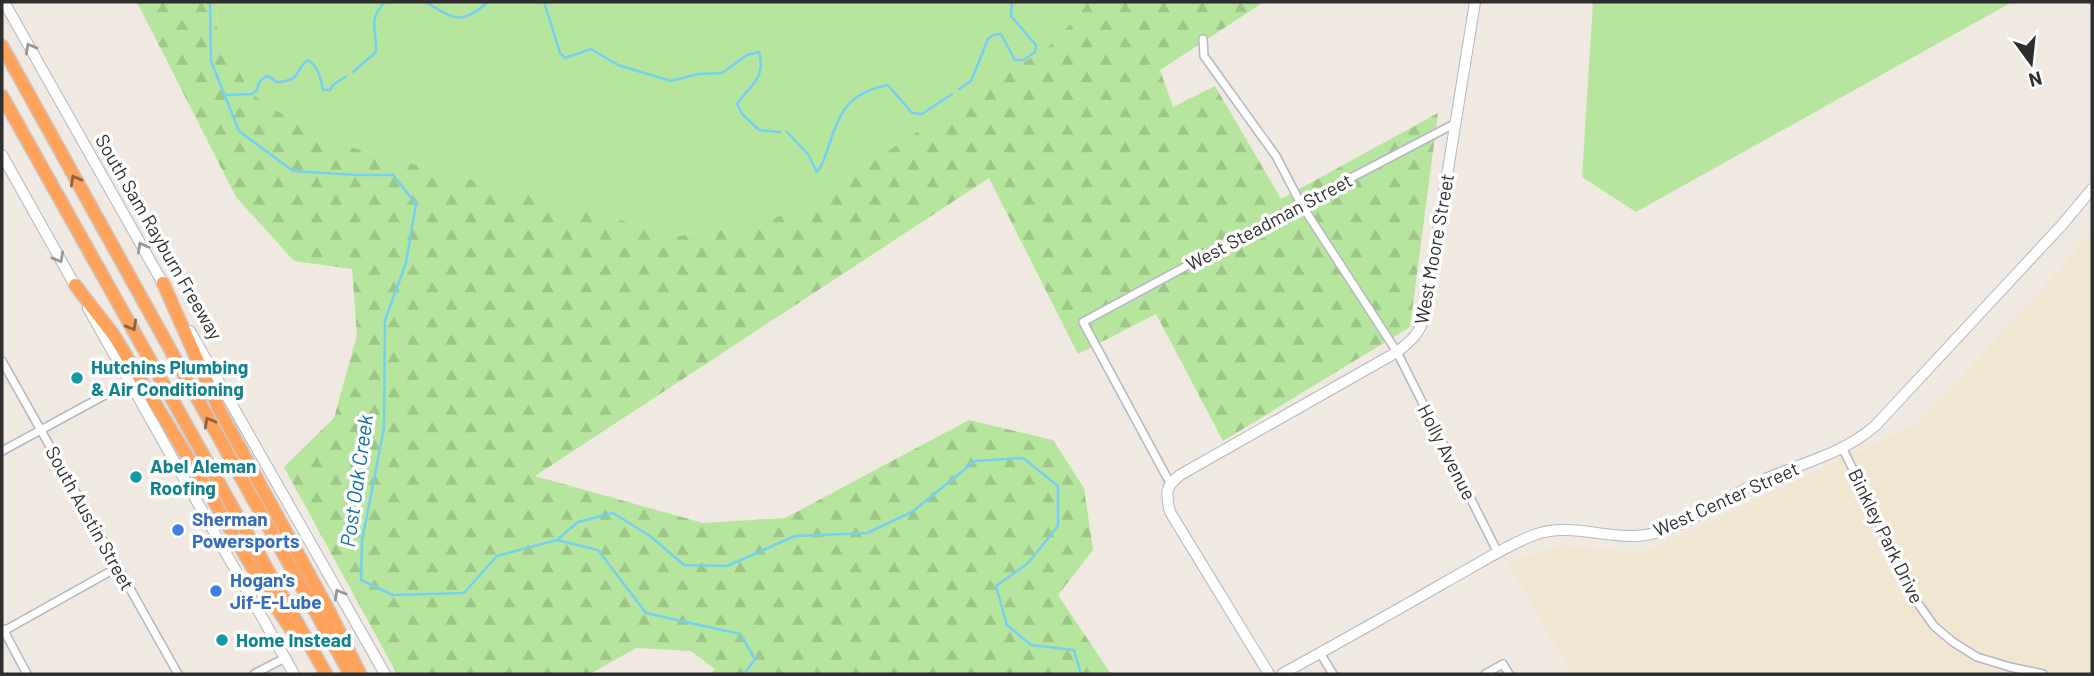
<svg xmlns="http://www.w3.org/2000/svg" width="2094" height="676" viewBox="0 0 2094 676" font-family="Barlow,sans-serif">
<defs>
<pattern id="forest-firs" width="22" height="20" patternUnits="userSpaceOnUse" patternTransform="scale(1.75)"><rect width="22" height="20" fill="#b6e59e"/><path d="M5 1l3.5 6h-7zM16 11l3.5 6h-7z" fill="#9dc588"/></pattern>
</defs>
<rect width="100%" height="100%" fill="#efe9e1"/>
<path fill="#f0e6d1" d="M 2092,233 L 2092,674 L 1572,674 L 1508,563 L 1563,545 L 1643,553 L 1921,421 Z"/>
<g fill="#b6e59e">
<path d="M 216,2 L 1088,2 L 1080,14 L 1049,46 L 794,212 L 744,226 L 679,236 L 351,147 L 265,105 L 248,88 L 217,31 Z"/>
<path d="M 1593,2 L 2012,2 L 1636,212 L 1582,177 Z"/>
</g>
<path fill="url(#forest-firs)" d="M 137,2 L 216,2 L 217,31 L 248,88 L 265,105 L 351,147 L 679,236 L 744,226 L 794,212 L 1049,46 L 1080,14 L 1088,2 L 1264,2 L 1160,70 L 1173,107 L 1215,86 L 1281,199 L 1438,113 L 1410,327 L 1223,441 L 1156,314 L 1078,354 L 989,178 L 535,476 L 703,523 L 785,518 L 969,420 L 1053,440 L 1084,488 L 1093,550 L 1058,595 L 1111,674 L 711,674 L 715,669 L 691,651 L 636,648 L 590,674 L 397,674 L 284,467 L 334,418 L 357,335 L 352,269 L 294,261 L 236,197 Z"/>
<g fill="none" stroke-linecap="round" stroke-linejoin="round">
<g stroke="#75cff0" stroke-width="2.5">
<path d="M 210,2 L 211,61 L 239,131 L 293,171 L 357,175 L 393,175 L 416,204 L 406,263 L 385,320 L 384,428 L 362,541 L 361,580 L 393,595 L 464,593 L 497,556 L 557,540 L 598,550 L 646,613 L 740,634 L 755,659 L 744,674"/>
<path d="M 426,2 C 454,19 461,26 488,2"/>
<path d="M 544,2 L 560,53 L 565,58 L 591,49 L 618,65 L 671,81 L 698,74 L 722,73 L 747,55 L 759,52 C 767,78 749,86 737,104 L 742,114 L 759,130 L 780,132"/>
<path d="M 353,72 L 376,52 C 377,28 367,21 385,2"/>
<path d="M 959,89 L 971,81 L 988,39 L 993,35 L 1001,34 L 1015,60 L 1024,60 L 1035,52 L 1036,45 L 1011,16 L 1012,2"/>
<path d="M 226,95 L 252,94 L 257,90 C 258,83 261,77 269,76 L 276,82 C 303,81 293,71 308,60 C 318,66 321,79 323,90 L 330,90 L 333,85 L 345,77"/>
<path d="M 787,132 L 808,154 L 817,172 C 823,165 825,157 828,148 C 840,111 848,93 888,85 L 912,113 L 922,114 L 952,94"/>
<path d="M 557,540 L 578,522 L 613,513 L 650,536 L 684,565 L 727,566 L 795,536 L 867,533 L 912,512 L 975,461 L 1023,458 L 1058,486 L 1058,526 L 1028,563 L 996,586 L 1007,625 L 1031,645 L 1074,650 L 1081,674"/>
</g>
<g stroke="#b4b7c1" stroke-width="10">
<g id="street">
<path d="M 1203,39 L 1204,56 L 1276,156 L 1301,204 L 1397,352 L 1498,553"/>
<path d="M 2,361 L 178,674"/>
<path d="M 1843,449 L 1917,602 L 1934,626 L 1953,642 L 1977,657 L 2010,667 L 2043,674"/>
<path d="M 2,451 L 129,382"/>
<path d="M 1170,483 L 1083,322 L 1301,204 L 1456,123"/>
<path d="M 3,629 L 27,674"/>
<path d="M 2,632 L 118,567"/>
<path d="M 1320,653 L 1333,674"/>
<path d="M 254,674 L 285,658"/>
<path d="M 1485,674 L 1503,664 L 1509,674"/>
</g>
</g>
<g stroke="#b4b7c1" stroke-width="12">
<g id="secondary">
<path d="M 4,2 L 165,287"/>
<path d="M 2,155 L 77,289"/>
<path d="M 88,308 L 294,674"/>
<path d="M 190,331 L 385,674"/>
<path d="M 1269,674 L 1170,512 C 1166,493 1164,488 1180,475 L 1397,352 C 1411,341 1419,334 1424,318 L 1475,2"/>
<path d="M 1282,674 C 1338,643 1394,612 1449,580 C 1477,565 1505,546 1534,535 C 1566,523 1602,537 1635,536 C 1674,535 1721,501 1756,483 C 1797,464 1840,456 1875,426 L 2061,226 L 2092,189"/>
</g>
</g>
<g stroke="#c9c9c9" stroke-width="15">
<g id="highway">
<path d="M 2,46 L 350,674"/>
<path d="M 2,96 L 326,674"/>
<path d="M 163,283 L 220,411 L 327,607 L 360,674"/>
<path d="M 75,285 L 113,334 L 204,484 L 267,593 L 298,640"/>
</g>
</g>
<use href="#street" stroke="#fff" stroke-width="7"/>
<use href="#secondary" stroke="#fff" stroke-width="10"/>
<use href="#highway" stroke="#ffa35c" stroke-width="12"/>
</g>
<defs><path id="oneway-chevron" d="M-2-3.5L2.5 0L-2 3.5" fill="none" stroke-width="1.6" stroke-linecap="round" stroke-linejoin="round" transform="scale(1.75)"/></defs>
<g stroke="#969696">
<use href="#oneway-chevron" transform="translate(30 48) rotate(-119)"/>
<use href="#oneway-chevron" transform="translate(142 247) rotate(-119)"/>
<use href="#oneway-chevron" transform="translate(59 258) rotate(61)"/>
<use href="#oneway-chevron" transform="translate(339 594) rotate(-120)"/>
</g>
<g stroke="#8c6343">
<use href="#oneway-chevron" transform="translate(75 180) rotate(-119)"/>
<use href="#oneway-chevron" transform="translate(132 326) rotate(61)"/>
<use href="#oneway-chevron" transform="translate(209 422) rotate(-119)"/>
</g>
<g fill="#0f9aa8" stroke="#fff" stroke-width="2.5">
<circle cx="77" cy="378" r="7"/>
<circle cx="136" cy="477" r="7"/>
<circle cx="222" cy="640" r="7"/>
</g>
<g fill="#3f7fe0" stroke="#fff" stroke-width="2.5">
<circle cx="178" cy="530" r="7"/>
<circle cx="216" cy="591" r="7"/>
</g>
<g text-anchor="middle" stroke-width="7" stroke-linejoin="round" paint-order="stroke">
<g font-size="19" fill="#2e2e2e" stroke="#fff">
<text transform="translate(1269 222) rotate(-28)" y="7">West Steadman Street</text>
<text transform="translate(159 237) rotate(60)" y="7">South Sam Rayburn Freeway</text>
<text transform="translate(1434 249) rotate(-80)" y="7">West Moore Street</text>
<text transform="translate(1447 452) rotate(63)" y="7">Holly Avenue</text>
<text transform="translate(1726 499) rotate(-24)" y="7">West Center Street</text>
<text transform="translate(90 518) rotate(61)" y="7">South Austin Street</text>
<text transform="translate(1886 536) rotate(64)" y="7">Binkley Park Drive</text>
</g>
<g font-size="19" font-weight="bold" fill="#0d838f" stroke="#fff" text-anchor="start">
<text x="91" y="374">Hutchins Plumbing<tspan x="91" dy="22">&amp; Air Conditioning</tspan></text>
<text x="150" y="473">Abel Aleman<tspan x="150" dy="22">Roofing</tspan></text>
<text x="236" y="647">Home Instead</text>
</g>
<g font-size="19" font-weight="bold" fill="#366cbe" stroke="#fff" text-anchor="start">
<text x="192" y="526">Sherman<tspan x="192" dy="22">Powersports</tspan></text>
<text x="230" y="587">Hogan's<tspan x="230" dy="22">Jif-E-Lube</tspan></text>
</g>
<g font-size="21" font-style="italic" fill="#0d6fa3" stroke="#fff">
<text transform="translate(357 481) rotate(-82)" y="7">Post Oak Creek</text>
</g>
</g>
<rect width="2094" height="676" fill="none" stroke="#2e2e2e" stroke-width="7"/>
<g transform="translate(2031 63) rotate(165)" stroke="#ffffff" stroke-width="5" paint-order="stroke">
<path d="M0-5L12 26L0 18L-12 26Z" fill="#2e2e2e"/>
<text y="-10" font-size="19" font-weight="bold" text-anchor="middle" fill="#2e2e2e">N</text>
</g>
</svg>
